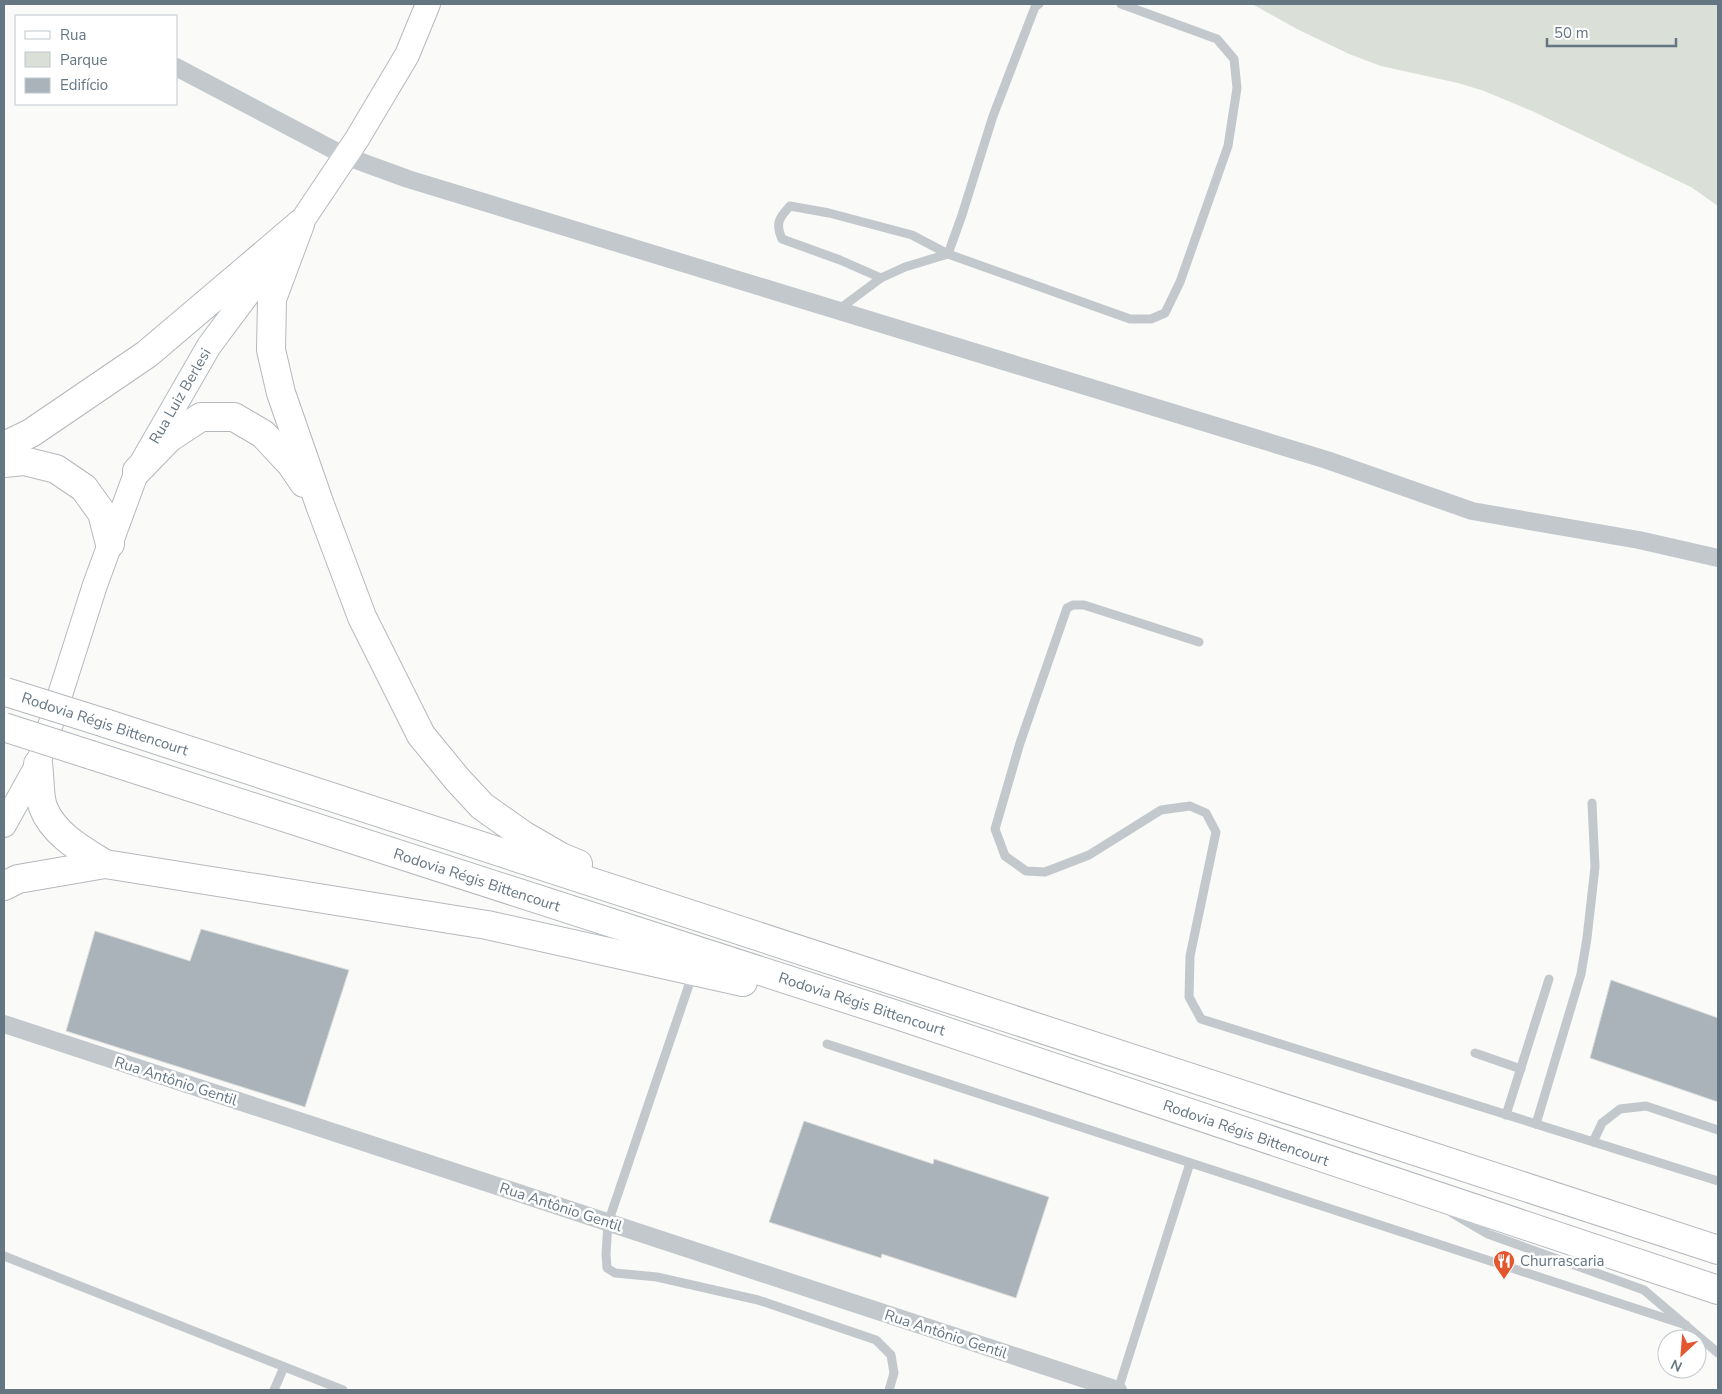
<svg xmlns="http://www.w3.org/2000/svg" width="1722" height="1394" viewBox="0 0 1722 1394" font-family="'Nunito Sans',sans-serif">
<rect width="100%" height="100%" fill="#fafaf8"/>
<path fill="#dadfd7" d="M 1252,4 L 1718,4 L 1718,206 L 1691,187 L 1532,111 L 1484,91 L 1458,83 L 1381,66 L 1349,54 L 1297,29 Z"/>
<g fill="#aab3b9" stroke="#dcdcda">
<path d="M 201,929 L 349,970 L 305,1107 L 66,1031 L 95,931 L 190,961 Z"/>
<path d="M 1611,980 L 1718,1018 L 1718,1102 L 1590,1058 Z"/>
<path d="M 804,1121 L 933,1164 L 934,1159 L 1049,1197 L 1016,1298 L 882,1254 L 881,1258 L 769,1222 Z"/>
</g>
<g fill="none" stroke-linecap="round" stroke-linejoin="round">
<g stroke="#b3babf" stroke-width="26">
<path id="secondary" d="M 4,825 L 38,764 L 95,585 L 137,471 L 209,346 L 300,224 L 357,139 L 407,55 L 428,4"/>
</g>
<g stroke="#b4b9bd" stroke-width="30">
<g id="highway">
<path d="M 300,224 L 272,299 L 271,350 L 281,393 L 320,505 L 362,617 L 421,735 L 457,779 L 482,806 L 523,835 L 561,857 L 578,864"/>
<path d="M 4,446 L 31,433 L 147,354 L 299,225"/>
<path d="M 4,463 L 24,461 L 56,469 L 84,488 L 102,513 L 110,544"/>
<path d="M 137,471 L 169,438 L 201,417 L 234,417 L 263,434 L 291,464 L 304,483"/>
<path d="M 105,723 L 1718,1250"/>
<path d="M 91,755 L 897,1015 L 1718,1290"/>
<path d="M 38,764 C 40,776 39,796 43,807 C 53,834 82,850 105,864"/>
<path d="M 4,886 L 18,879 L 105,864 L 487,925 L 743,982"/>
</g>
</g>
<g stroke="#c3c8cc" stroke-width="9">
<path d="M 948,254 L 962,215 L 993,116 L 1035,7 L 1039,4"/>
<path d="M 881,278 L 840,260 L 782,239 C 775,223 779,218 790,206 L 829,213 L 912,235 L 948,254 L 1130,319 L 1151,319 L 1165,313 L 1180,282 L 1228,146 L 1237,88 L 1234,59 L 1217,39 L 1121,4"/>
<path d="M 838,310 L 881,278 L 905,267 L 948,254"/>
<path d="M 1199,642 L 1084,605 L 1073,605 L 1067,608 L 1020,743 L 995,829 L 1005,856 L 1026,871 L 1045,872 L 1089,855 L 1161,810 L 1190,806 L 1206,813 L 1216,832 L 1190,956 L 1189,997 L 1201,1019 L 1718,1181"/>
<path d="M 693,973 L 608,1223 L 606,1254 L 607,1268 L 615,1273 L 657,1277 L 758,1300 L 876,1340 L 891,1355 L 894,1373 L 889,1390"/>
<path d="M 827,1044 L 1686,1325"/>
<path d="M 1475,1053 L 1521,1069"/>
<path d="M 1506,1115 L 1549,979"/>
<path d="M 1536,1124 L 1581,974 L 1587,938 L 1595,867 L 1592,803"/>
<path d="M 1593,1142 L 1602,1123 L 1620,1109 L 1646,1106 L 1718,1130"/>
<path d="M 1452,1213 L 1488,1234 L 1644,1290 L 1718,1353"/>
<path d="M 4,1256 L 343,1390"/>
<path d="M 274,1390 L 284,1367"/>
<path d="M 1118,1390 L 1190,1163"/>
</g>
<g stroke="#c3c8cc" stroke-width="18">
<path d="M 176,67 L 345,156 L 408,179 L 1327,460 L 1472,511 L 1639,540 L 1718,558"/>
<path d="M 4,1024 L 1118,1390"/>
</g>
<use href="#secondary" stroke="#fff" stroke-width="24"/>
<use href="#highway" stroke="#fff" stroke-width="28"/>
<g stroke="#b4b9bd" stroke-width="30" stroke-linecap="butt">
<g id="highway-bridge">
<path d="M 6,692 L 105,723"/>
<path d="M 4,727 L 91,755"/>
</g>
</g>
<use href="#highway-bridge" stroke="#fff" stroke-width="28"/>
</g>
<defs>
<g id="restaurant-pin" transform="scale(1.125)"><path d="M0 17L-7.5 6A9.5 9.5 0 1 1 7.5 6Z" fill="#e4572e" stroke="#fff"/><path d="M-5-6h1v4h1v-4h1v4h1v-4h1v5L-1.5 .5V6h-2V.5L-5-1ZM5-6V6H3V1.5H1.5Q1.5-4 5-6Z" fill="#fff"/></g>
</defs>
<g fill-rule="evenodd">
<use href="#restaurant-pin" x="1504" y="1261"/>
</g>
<g text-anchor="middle" stroke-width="5" stroke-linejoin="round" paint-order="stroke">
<g font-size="15" fill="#657683" stroke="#fff">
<text transform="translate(180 396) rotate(-60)" y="5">Rua Luiz Berlesi</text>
<text transform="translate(105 724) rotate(18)" y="5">Rodovia Régis Bittencourt</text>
<text transform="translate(477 880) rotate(18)" y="5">Rodovia Régis Bittencourt</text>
<text transform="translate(862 1004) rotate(18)" y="5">Rodovia Régis Bittencourt</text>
<text transform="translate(176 1081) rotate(18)" y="5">Rua Antônio Gentil</text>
<text transform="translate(1246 1133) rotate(19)" y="5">Rodovia Régis Bittencourt</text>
<text transform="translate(561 1207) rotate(18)" y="5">Rua Antônio Gentil</text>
<text transform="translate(946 1334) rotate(18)" y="5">Rua Antônio Gentil</text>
</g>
<g font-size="15" fill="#657683" stroke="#fff" text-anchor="start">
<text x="1520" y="1266">Churrascaria</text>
</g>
</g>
<rect width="1722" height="1394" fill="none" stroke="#657683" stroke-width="10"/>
<rect x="15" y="15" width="162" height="90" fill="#ffffff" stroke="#c1c8cd"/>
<rect x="25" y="31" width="25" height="8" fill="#ffffff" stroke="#c1c8cd"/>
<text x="60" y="40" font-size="15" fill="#657683">Rua</text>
<rect x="25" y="52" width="25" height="15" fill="#dadfd7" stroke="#c1c8cd"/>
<text x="60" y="65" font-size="15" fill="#657683">Parque</text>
<rect x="25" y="78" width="25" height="15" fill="#aab3b9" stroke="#c1c8cd"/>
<text x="60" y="90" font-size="15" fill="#657683">Edifício</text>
<g transform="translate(1682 1354) rotate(206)"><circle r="24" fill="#ffffff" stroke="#c1c8cd"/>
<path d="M0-4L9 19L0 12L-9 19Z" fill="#e4572e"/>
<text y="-8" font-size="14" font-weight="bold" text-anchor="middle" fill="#657683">N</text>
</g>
<path d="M1547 38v8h129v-8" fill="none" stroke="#657683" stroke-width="2.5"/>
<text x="1554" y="38" font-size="15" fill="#657683" stroke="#ffffff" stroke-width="4" paint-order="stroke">50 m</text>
</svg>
